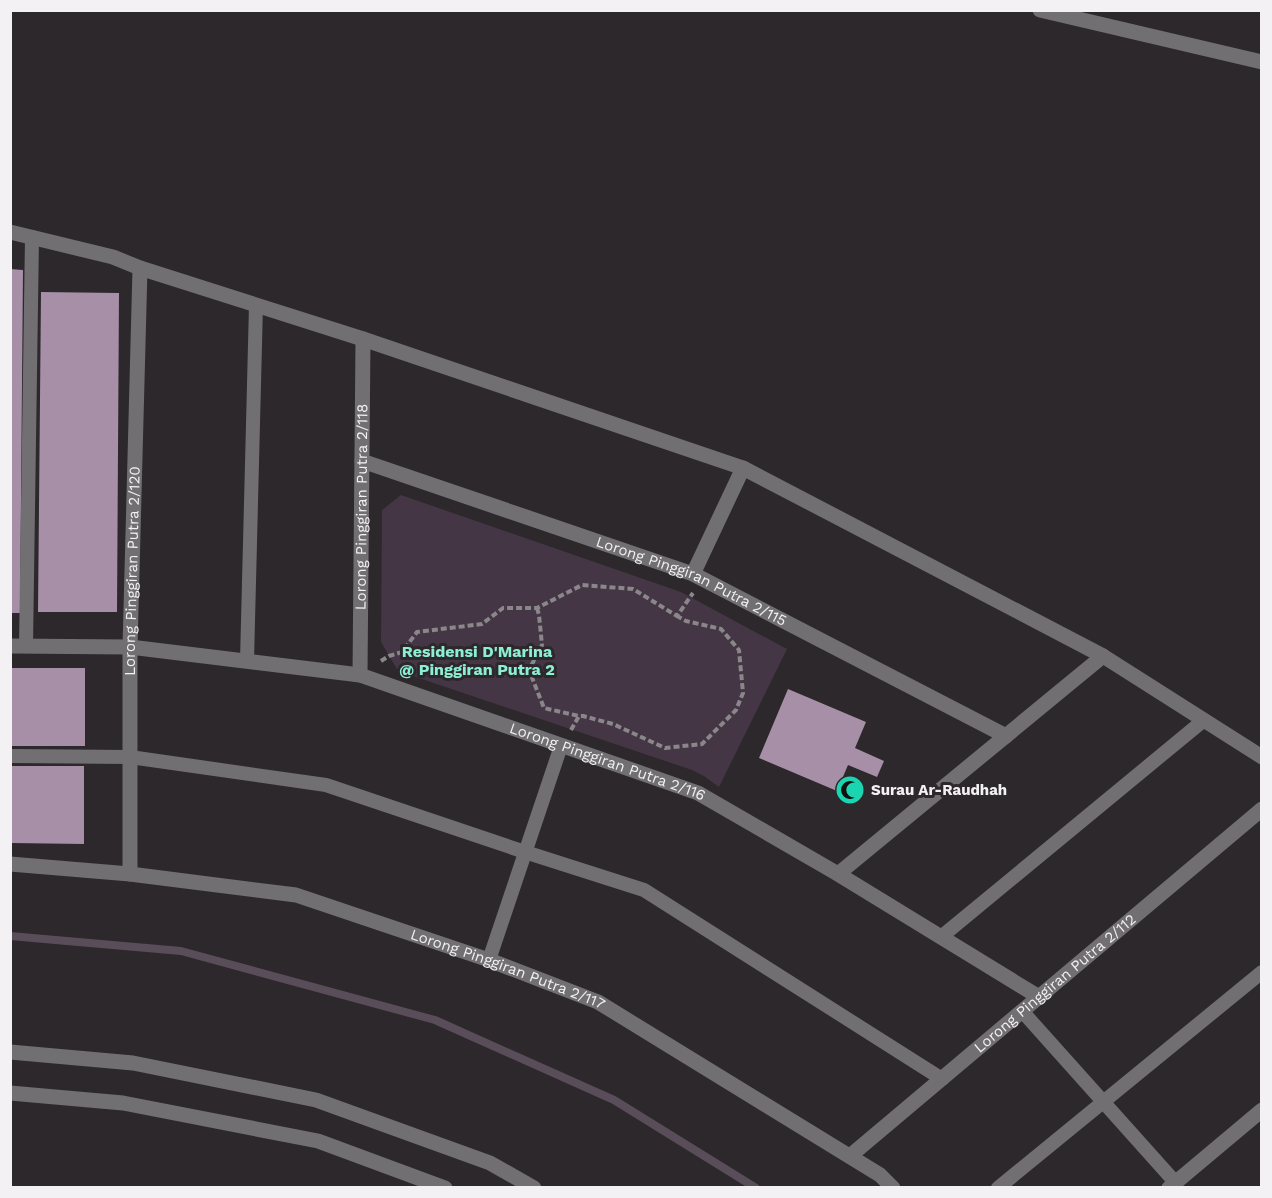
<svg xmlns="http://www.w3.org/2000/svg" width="1272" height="1198" viewBox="0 0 1272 1198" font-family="'Work Sans',sans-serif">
<rect width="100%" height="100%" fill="#2c282c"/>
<path fill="#453646" d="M 401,495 L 681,592 L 787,649 L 719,787 L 704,776 L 692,770 L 398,671 L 381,642 L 382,510 Z"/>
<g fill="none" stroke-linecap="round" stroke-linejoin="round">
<path stroke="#594d5a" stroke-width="8" d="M 10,936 L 181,951 L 435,1020 L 614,1100 L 756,1188"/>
</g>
<g fill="#a68fa7">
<path d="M 10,269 L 23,270 L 20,613 L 10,613 Z"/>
<path d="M 41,292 L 119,293 L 117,612 L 38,612 Z"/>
<rect x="10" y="668" width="75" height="78"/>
<path d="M 788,689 L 866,722 L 855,748 L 884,761 L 877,777 L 848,765 L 837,791 L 759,758 Z"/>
<path d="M 10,766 L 84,766 L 84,844 L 10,843 Z"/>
</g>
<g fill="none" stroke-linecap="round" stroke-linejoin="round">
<g stroke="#8a878a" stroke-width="4" stroke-dasharray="6 3" stroke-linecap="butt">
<path d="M 537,608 L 539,615 L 542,645 L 529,670 L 544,708 L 579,716"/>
<path d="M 381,661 L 389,656 L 402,652 L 417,632 L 482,624 L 503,608 L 537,608 L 582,585 L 633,589 L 677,616 L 693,593"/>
<path d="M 571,730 L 579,716 L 583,716 L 613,724 L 665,748 L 702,744 L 736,710 L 743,693 L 739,650 L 721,629 L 686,621 L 677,616"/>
</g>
<g stroke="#716f71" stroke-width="14">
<path d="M 26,646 L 32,237"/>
<path d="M 247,661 L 256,305"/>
<path d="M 10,756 L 130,757 L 326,785 L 525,852 L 644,890 L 942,1079"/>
<path d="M 941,937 L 1204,720"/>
<path d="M 489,960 L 561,746"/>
<path d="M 1022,1011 L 1175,1182"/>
<path d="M 998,1188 L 1262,972"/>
</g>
<g stroke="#716f71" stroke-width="15">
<path d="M 1040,10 L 1262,62"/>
<path d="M 10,232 L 113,257 L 140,268 L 363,339 L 743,468 L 1103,656 L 1262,757"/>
<path id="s1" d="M 362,461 L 693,574 L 1006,736"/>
<path d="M 693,574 L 743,468"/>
<path id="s2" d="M 10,646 L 130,647 L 360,675 L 698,793 L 838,874 L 1039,997"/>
<path id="s3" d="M 360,675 L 363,339"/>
<path id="s4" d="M 10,864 L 130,874 L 296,895 L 489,960 L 598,1002 L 880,1175 L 893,1188"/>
<path id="s5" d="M 130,874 L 130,647 L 140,268"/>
<path d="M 838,874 L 1103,656"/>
<path d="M 10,1052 L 133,1063 L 316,1100 L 490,1163 L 534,1188"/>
<path d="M 10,1093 L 123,1103 L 318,1141 L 445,1188"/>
<path id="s6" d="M 850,1156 L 1262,809"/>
<path d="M 1169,1188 L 1262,1110"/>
</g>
</g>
<defs>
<g id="mosque-disc" transform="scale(1.5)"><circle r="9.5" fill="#1bd5b1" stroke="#2c282c"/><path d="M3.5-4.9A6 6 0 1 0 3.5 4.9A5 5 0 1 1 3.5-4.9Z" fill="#111"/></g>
</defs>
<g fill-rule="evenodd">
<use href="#mosque-disc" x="850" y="790"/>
</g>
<g text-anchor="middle" stroke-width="6" stroke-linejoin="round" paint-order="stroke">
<g font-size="15" fill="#f3f1f3" stroke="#2c282c">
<text dy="5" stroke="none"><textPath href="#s3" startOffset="168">Lorong Pinggiran Putra 2/118</textPath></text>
<text dy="5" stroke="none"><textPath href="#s5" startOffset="303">Lorong Pinggiran Putra 2/120</textPath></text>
<text dy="5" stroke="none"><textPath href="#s1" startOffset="351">Lorong Pinggiran Putra 2/115</textPath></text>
<text dy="5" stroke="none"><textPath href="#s2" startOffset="614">Lorong Pinggiran Putra 2/116</textPath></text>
<text dy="5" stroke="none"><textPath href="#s4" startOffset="512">Lorong Pinggiran Putra 2/117</textPath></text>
<text dy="5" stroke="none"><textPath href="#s6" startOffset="268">Lorong Pinggiran Putra 2/112</textPath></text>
</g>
<g font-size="15" font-weight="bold" fill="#f3f1f3" stroke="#2c282c" text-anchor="start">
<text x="871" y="795">Surau Ar-Raudhah</text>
</g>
<g font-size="16" font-weight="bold" fill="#8ceed3" stroke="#2c282c">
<text x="477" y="657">Residensi D'Marina<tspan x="477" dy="18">@ Pinggiran Putra 2</tspan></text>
</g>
</g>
<rect width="1272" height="1198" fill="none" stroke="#f3f1f3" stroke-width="24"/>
</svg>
